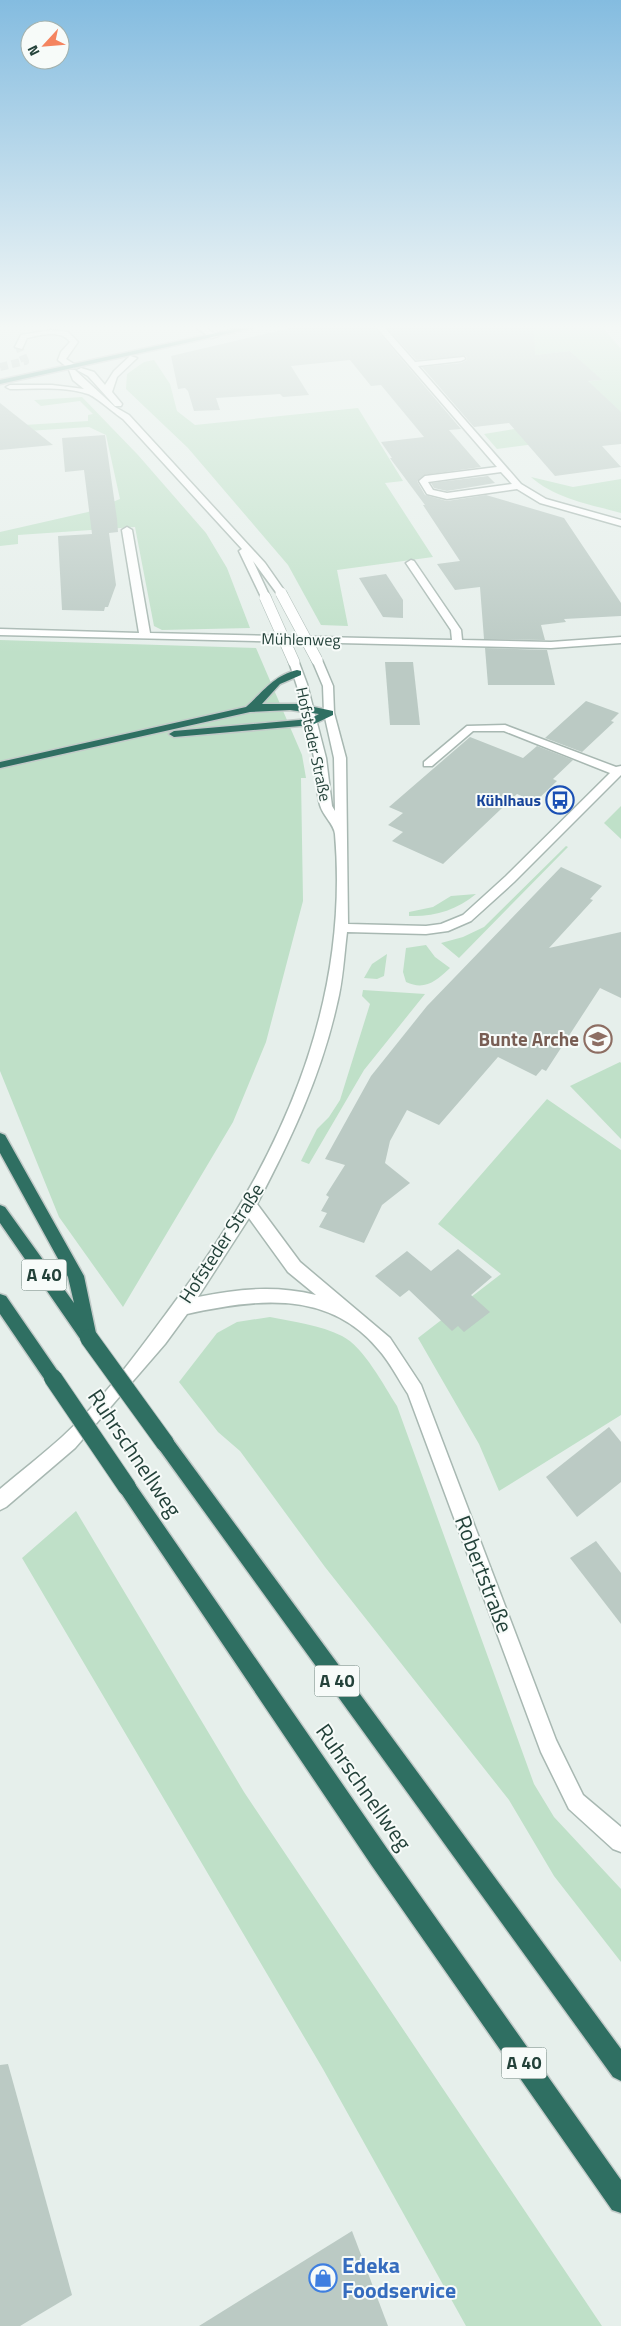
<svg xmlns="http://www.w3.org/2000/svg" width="621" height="2326" viewBox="0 0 621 2326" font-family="'Titillium Web',sans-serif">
<rect width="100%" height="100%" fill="#e6efeb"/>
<g fill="#bfe0c8">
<path d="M 504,328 L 603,328 L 621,349 L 621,433 L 497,449 L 484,434 L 552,423 L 530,388 L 601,380 L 570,351 L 477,362 L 481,343 Z"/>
<path d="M 154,360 L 170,384 L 177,411 L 195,425 L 358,408 L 403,481 L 385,483 L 433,557 L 337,570 L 348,626 L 321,625 L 288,565 L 188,448 L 126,389 L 127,374 L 144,362 Z"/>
<path d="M 82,397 L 138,455 L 206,533 L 227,568 L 250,628 L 162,630 L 154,626 L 135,527 L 18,535 L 18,544 L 0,546 L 0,532 L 88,512 L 120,499 L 106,435 L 89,427 L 12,432 L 24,425 L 88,421 L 88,415 L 93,414 L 80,401 L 41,406 L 34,400 Z"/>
<path d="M 531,477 L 573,487 L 621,479 L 621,513 C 589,504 556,499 531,477 Z"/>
<path d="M 0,640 L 256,648 L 302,755 L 306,778 L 301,778 L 303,901 L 266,1042 L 233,1122 L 123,1307 L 59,1217 L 0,1071 Z"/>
<path d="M 621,806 L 621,839 L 604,823 Z"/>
<path d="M 566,846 L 568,847 L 459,958 L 441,943 L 463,937 L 484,927 Z"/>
<path d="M 476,894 C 457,910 434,917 409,916 L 409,912 L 433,907 L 451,896 Z"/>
<path d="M 426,945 L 435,957 L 450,968 C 436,981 425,991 406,982 L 403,972 L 406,948 Z"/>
<path d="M 387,954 L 384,976 L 377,979 L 364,978 L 372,964 Z"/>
<path d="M 363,990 L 425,994 L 364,1070 L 309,1164 L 301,1161 L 317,1129 L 329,1117 L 340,1100 L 370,1004 L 362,996 Z"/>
<path d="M 620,1062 L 621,1063 L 621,1139 L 570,1086 Z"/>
<path d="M 547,1099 L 621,1150 L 621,1415 L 499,1491 L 479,1444 L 418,1338 L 501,1274 L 438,1224 Z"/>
<path d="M 270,1317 C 294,1322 320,1325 342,1336 C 364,1347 384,1386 397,1406 L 534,1784 L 554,1817 L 621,1889 L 621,1962 L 554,1876 L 509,1800 L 325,1567 L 240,1451 L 218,1432 L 179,1382 L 217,1333 L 237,1322 Z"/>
<path d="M 76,1511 L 244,1792 L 602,2326 L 466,2326 L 323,2069 L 22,1558 Z"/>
</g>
<g fill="#bbcac4">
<path d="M 290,328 L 375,328 L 461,429 L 449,430 L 481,467 L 424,475 L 417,481 L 425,495 L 447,501 L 486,495 L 564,518 L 621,603 L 621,616 L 564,619 L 566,622 L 541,625 L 545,640 L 484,639 L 480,587 L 455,590 L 437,564 L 460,561 L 423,505 L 425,505 L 390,458 L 392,458 L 381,442 L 424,437 L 381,385 L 371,386 L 350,360 L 291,366 L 309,395 L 283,397 L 280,394 L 216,398 L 220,410 L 194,411 L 188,391 L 185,388 L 178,389 L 171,356 Z"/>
<path d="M 387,328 L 534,328 L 535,355 L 570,351 L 602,380 L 588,381 L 621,412 L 621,444 L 602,446 L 621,467 L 555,476 L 509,423 L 474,427 L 422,367 L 461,363 L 467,360 L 466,356 L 416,360 Z"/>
<path d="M 0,403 L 53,445 L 0,450 Z"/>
<path d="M 105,435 L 117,519 L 118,532 L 109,533 L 116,585 L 108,607 L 105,607 L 104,611 L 62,610 L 58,536 L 92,534 L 84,470 L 65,472 L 62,438 Z"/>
<path d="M 488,476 L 495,483 L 447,491 L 434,488 L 431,483 Z"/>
<path d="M 386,574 L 403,600 L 403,618 L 383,617 L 359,578 Z"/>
<path d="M 485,648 L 547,650 L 555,685 L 488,685 Z"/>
<path d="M 385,662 L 413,662 L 420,725 L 390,725 Z"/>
<path d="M 586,701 L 619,713 L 611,721 L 614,722 L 582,752 L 545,738 Z"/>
<path d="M 470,737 L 523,758 L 537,746 L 573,760 L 553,779 L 557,781 L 535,802 L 517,794 L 443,864 L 392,841 L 403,832 L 388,825 L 403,813 L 389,807 Z"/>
<path d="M 561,867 L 602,886 L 590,899 L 593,900 L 549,948 L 621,932 L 621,998 L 600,988 L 546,1071 L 542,1069 L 536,1076 L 498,1057 L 439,1125 L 407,1110 L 390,1141 L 385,1163 L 410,1183 L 382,1205 L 364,1243 L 319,1227 L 327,1213 L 321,1211 L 329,1197 L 326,1195 L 345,1165 L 325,1159 L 371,1076 L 427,1006 Z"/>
<path d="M 458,1249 L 492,1277 L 471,1295 L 490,1312 L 464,1332 L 458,1326 L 452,1331 L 409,1290 L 400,1297 L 375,1276 L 407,1251 L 431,1271 Z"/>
<path d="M 609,1427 L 621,1442 L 621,1482 L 577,1517 L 546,1477 Z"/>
<path d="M 596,1541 L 621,1573 L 621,1624 L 570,1558 Z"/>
<path d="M 8,2064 L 72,2295 L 20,2326 L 0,2326 L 0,2065 Z"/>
<path d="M 352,2231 L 388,2326 L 199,2326 Z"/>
</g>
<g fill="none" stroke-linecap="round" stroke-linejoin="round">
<path stroke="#bfccc8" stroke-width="8" stroke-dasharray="8 4" stroke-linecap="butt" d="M 0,367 L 25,361 L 19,347"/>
<g stroke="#a8b8b2" stroke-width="3">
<g id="minor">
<path d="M 197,328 L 206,328 L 218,336 L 211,338 Z"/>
<path d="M 377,328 L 385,328 L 415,362 L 464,357 L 465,359 L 461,361 L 418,366 L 521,484 L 546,499 L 621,520 L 621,526 L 540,503 L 517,489 L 447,499 L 427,494 L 419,481 L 425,476 L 497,467 ZM 501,472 L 512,484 L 447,493 L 433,490 L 428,482 Z"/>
<path d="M 51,330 L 68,332 L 78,342 L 66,359 L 74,364 L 74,368 L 68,368 L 58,360 L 61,352 L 70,342 C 61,329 40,335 27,338 L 22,349 L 15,347 L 21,335 Z"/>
<path d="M 130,356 L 137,358 L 117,377 L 112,392 L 122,404 L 121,406 L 115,406 L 88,376 L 77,370 L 81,368 L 94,372 L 105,385 L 114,371 Z"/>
<path d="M 69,370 L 75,370 L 115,407 L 129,415 L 265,563 L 286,593 L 284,595 L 278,595 L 253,561 L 270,597 L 262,599 L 239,551 L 242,549 L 123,419 C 114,413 95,396 88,394 C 64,386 35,389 10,389 L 6,387 L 10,385 L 52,385 L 84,389 L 73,380 Z"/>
<path d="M 127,527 L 132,530 L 150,633 L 452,640 L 451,630 L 406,563 L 411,560 L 414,561 L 461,630 L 462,640 L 551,642 L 621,637 L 621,643 L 551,648 L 0,635 L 0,629 L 139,633 L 122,530 Z"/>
<path d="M 317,657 L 322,660 L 333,686 L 334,713 L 346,758 L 348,924 L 426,926 L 441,924 L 463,915 L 506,876 L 610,773 L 504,731 L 473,731 L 432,766 L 424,766 L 424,762 L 467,726 L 505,725 L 616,767 L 621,766 L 621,775 L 514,882 L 471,921 L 448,931 L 426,934 L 347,932 C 344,956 343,981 337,1004 C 321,1076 291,1139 257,1204 L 300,1262 L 390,1338 L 421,1385 L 556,1740 L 583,1795 L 621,1827 L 621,1852 L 613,1849 L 569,1809 L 541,1752 L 408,1394 C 398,1379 390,1362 378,1349 C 328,1289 254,1299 187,1314 L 165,1344 L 75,1448 L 6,1507 L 0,1510 L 0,1489 C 20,1472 42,1455 62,1437 C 105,1398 140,1349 174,1303 C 277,1166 350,1010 335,834 C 334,824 323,816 320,805 C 316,791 317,773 314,758 C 309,726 300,693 289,662 L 290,660 L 298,660 L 307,684 L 326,758 L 332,806 L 335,811 L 334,758 L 324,713 L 323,686 L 312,660 ZM 249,1218 L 288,1272 L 316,1295 C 275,1285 238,1289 198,1297 Z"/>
</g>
</g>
<g stroke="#c2cac8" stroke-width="3">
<path id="major" d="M 239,328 L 253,328 L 0,384 L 0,380 Z"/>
</g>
<g stroke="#c2cac8" stroke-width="3">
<g id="highway">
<path d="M 297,670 L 301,671 L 301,675 L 280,684 L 262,704 L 300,704 L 333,711 L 333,715 L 312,725 L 174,737 L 169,734 L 174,731 L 310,719 L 319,714 L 290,710 L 250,712 L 0,768 L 0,762 L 246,707 C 264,691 273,676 297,670 Z"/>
<path d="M 0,1133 L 5,1135 L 84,1276 L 97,1338 L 95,1343 L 89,1345 L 83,1343 L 0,1223 L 0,1205 L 5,1207 L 74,1303 L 68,1277 L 0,1153 Z"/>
<path d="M 0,1294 L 6,1296 L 59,1373 L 62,1378 L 59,1383 L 53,1386 L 47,1383 L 0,1314 Z"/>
<path d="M 165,1435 L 171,1437 L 621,2049 L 621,2081 L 613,2077 L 159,1449 L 156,1443 L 159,1437 Z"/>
<path d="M 127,1479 L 133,1481 L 388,1850 L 621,2180 L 621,2213 L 612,2210 L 372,1866 L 121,1493 L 118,1487 L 121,1481 Z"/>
</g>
</g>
<use href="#minor" fill="#fff" fill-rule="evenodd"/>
<use href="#major" fill="#6aa596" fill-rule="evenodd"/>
<use href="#highway" fill="#2f6f62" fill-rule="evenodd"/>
<g stroke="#a8b8b2" stroke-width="12" stroke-linecap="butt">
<g id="minor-bridge">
<path d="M 281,593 L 317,660"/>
<path d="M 265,597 L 294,662"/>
</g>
</g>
<g stroke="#c2cac8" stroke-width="20" stroke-linecap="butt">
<g id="highway-bridge">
<path d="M 89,1338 L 165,1443"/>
<path d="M 53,1378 L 127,1487"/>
</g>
</g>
<use href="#minor-bridge" stroke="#fff" stroke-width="11"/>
<use href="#highway-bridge" stroke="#2f6f62" stroke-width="18"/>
</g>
<linearGradient id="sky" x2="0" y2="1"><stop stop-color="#84bce0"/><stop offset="0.5" stop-color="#f4f8f6"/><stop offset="1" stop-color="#f4f8f6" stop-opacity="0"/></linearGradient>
<rect width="621" height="654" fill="url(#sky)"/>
<defs>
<g id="bus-ring" transform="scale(1.4375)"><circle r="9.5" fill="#f7fbf9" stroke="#1a4fb4" stroke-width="1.5"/><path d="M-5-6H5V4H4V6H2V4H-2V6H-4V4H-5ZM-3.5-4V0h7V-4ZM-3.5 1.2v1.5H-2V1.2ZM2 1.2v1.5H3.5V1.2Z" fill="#1a4fb4"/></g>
<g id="school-ring" transform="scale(1.4375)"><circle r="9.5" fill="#f7fbf9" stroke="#8d6e63" stroke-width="1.5"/><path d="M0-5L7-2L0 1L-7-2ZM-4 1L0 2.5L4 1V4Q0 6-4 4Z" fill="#8d6e63"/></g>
<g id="shop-ring" transform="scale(1.4375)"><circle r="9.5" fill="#f7fbf9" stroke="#3f7fe0" stroke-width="1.5"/><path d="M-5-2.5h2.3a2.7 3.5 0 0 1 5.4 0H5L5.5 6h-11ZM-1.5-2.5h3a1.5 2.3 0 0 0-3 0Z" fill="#3f7fe0"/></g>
</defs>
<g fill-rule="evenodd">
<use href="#bus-ring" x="560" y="800"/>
<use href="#school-ring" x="598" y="1039"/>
<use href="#shop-ring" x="323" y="2278"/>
</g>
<g text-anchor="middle" stroke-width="4" stroke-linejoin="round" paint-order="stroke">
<g font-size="16" fill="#24423a" stroke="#f7fbf9">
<text transform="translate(301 639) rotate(1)" y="6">Mühlenweg</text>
<text transform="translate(314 744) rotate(78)" y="6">Hofsteder Straße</text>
</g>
<g font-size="16" font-weight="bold" fill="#164399" stroke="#f7fbf9" text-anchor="end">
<text x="541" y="806">Kühlhaus</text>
</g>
<g fill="#f7fbf9" stroke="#637a73" stroke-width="1">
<rect x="21.5" y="1259.5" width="45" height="31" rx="4"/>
<rect x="314.5" y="1665.5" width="45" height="31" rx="4"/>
<rect x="501.5" y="2047.5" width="45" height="31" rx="4"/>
</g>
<g font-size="18" font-weight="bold" fill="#24423a">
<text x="44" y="1281">A 40</text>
<text x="337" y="1687">A 40</text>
<text x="524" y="2069">A 40</text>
</g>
<g font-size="19" font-weight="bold" fill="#785e54" stroke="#f7fbf9" text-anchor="end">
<text x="579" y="1046">Bunte Arche</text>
</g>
<g font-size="19" fill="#24423a" stroke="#f7fbf9">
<text transform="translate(221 1243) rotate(-57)" y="7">Hofsteder Straße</text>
</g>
<g font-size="22" fill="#24423a" stroke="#f7fbf9">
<text transform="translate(135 1453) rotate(56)" y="8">Ruhrschnellweg</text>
<text transform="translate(484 1574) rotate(69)" y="8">Robertstraße</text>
<text transform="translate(364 1787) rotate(55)" y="8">Ruhrschnellweg</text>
</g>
<g font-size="22" font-weight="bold" fill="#366cbe" stroke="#f7fbf9" text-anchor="start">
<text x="342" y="2273">Edeka<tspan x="342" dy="25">Foodservice</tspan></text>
</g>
</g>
<g transform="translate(45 45) rotate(244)"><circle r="24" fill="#f7fbf9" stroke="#a3b1ad"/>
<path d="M0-4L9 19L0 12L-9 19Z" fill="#f4845f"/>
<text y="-8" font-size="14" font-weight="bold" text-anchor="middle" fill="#24423a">N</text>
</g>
</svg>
